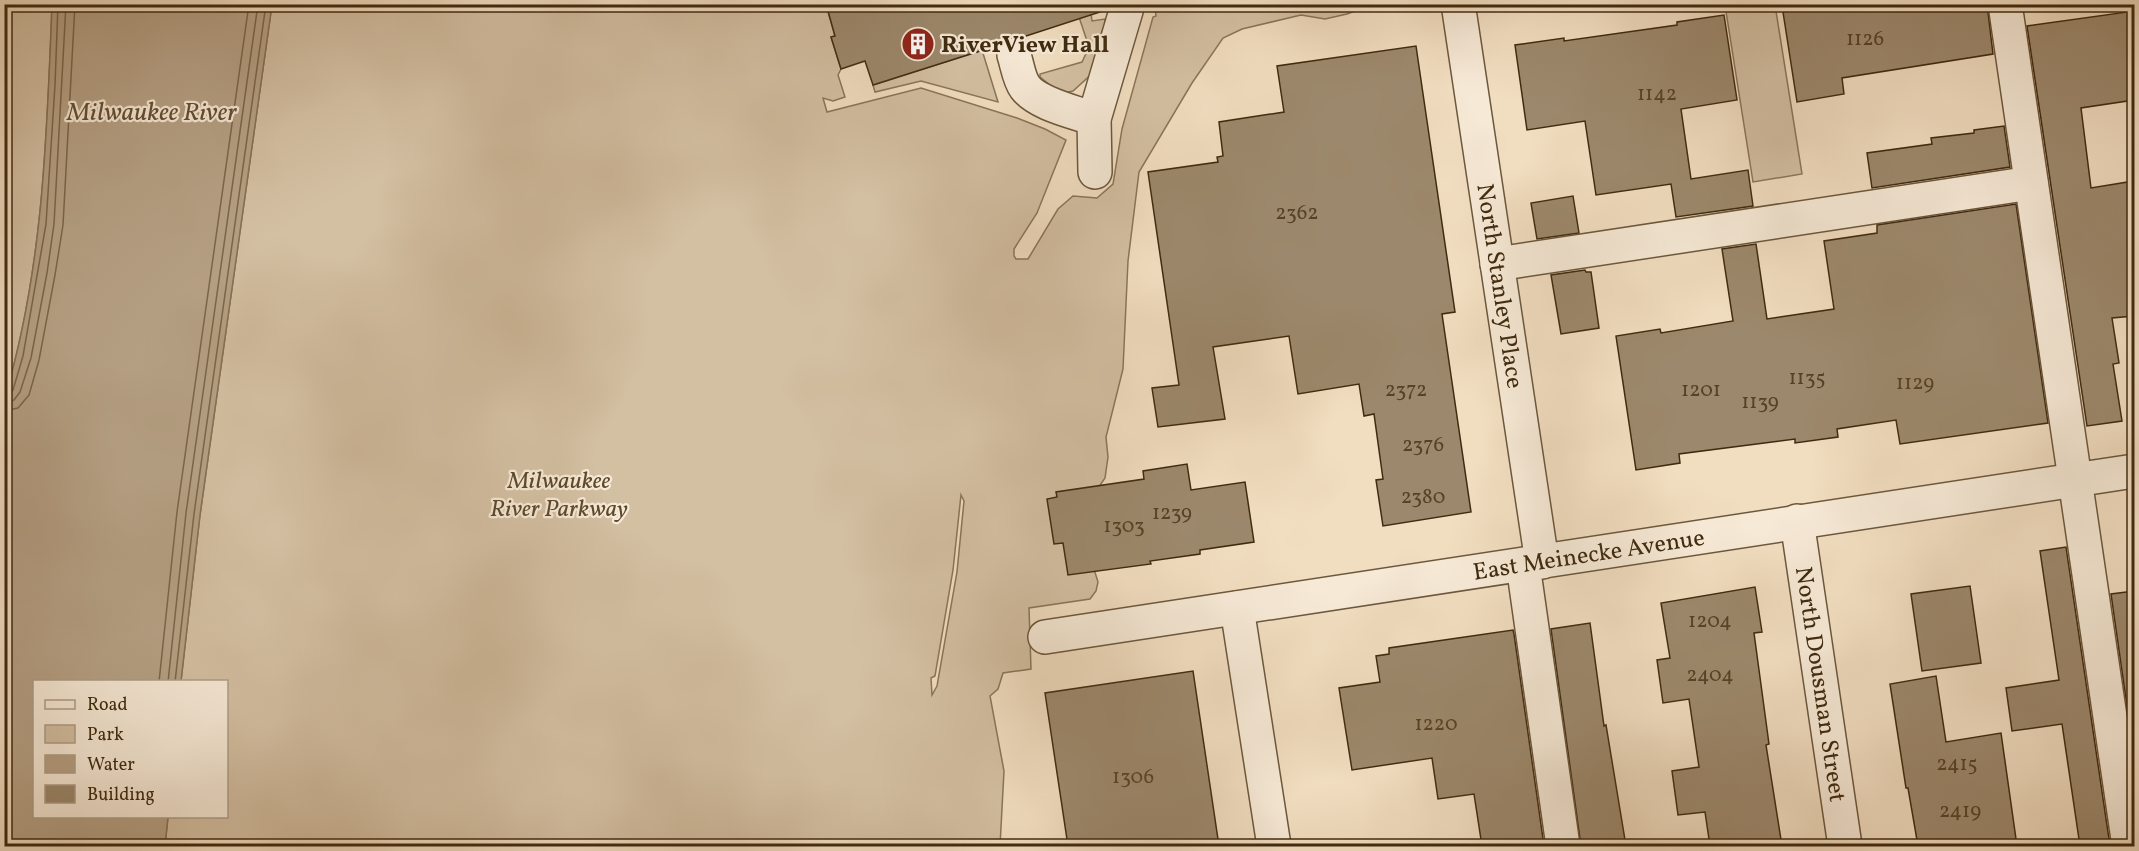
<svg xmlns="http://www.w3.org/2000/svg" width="2139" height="851" viewBox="0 0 2139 851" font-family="Vollkorn,serif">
<rect width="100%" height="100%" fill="#f1ddc0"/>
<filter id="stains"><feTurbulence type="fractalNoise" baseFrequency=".00333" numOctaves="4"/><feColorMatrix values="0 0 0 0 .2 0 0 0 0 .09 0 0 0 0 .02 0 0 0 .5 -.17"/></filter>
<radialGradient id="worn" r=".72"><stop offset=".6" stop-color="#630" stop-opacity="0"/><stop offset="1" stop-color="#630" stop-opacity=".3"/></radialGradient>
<g fill="#d3bfa2" stroke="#8a7559" stroke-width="1.5" fill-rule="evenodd">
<path d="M 5,5 L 52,5 C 47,136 43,270 5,397 Z"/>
<path d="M 272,5 L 826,5 L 835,36 L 831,37 L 841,69 L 838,75 L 845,97 L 833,101 L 823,98 L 827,112 L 921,88 L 1017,118 L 1045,129 L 1066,140 L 1037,213 L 1014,249 L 1014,256 L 1016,259 L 1028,259 L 1058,209 L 1073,196 L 1097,198 L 1113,184 L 1122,129 L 1153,17 L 1156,16 L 1155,5 L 1371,5 L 1347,14 L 1325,19 L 1301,15 L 1242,29 L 1223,38 L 1192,83 L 1139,172 L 1128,261 L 1123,369 L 1106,437 L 1108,457 L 1105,478 L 1084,509 L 1081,527 L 1098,582 L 1096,591 L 1090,599 L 1029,608 L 1031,669 L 1003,673 L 998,689 L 990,696 L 1004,771 L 1000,846 L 165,846 L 168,817 L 226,816 L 226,682 L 181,681 L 200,515 ZM 961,495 L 964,501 L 957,572 L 937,686 L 932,695 L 931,678 L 935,676 L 953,570 Z"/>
<path d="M 1075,5 L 1090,5 L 1092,21 L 1105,19 L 1105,25 L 1096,70 L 1073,91 L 1064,93 L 1059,92 L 1040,77 L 1040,74 L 1082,62 L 1089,47 Z"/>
<path d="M 1725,5 L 1775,5 L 1802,174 L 1753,182 Z"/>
<path d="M 982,50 L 998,102 L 921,81 L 875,92 L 873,85 Z"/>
</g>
<path fill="#b5a084" stroke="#867156" stroke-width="1.5" d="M 52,5 L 272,5 L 200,515 L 181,681 L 34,682 L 34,816 L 168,817 L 165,846 L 5,846 L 5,397 C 43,270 47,136 52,5 Z"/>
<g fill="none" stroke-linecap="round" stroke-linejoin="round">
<g stroke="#7a664a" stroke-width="1.5">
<path d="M 4,395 L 9,394 L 13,390 L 23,356 L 46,224 L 55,85 L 58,4"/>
<path d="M 4,402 L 14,400 L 20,392 L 31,358 L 47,273 L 54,224 L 66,4"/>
<path d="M 4,411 L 18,408 L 29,395 L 39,360 L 55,275 L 63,225 L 75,4"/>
<path d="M 159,682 L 177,512 L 249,4"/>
<path d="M 168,682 L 186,513 L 258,4"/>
<path d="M 175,682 L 194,514 L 266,4"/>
</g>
</g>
<g fill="#9c886c" stroke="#402b10" stroke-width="1.5">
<path d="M 826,4 L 1102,4 L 1103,11 L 1020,38 L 1008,37 L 999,45 L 873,85 L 865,61 L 841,69 L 831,37 L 835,36 Z"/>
<path d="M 1828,4 L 1987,4 L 1993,54 L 1842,78 L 1844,94 L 1797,102 L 1783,12 Z"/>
<path d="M 2134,11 L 2134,100 L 2081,108 L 2091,188 L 2134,181 L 2134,316 L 2112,318 L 2119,363 L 2113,364 L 2122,421 L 2087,426 L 2027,26 Z"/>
<path d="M 1724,15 L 1737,100 L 1681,109 L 1691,179 L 1748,170 L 1753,206 L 1676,217 L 1671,184 L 1596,195 L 1585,121 L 1527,130 L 1515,45 L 1564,38 L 1564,41 L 1677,25 L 1677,22 Z"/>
<path d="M 1416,46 L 1455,312 L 1442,314 L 1471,512 L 1383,526 L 1376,480 L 1383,479 L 1374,414 L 1364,416 L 1359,384 L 1298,394 L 1289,336 L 1213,347 L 1225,419 L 1158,427 L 1152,388 L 1179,385 L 1148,172 L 1218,162 L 1217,157 L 1223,156 L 1219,122 L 1284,112 L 1277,66 Z"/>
<path d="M 2004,126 L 2010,167 L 1872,188 L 1867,153 L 1932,144 L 1931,138 L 1974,133 L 1974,130 Z"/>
<path d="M 1573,196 L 1579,233 L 1537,239 L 1531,203 Z"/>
<path d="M 2016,204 L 2048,423 L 1900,444 L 1896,420 L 1837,429 L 1838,437 L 1795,443 L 1795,439 L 1679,454 L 1680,463 L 1636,470 L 1616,336 L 1660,329 L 1661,333 L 1733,321 L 1722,249 L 1756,244 L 1767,319 L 1834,309 L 1824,241 L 1877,233 L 1877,225 Z"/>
<path d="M 1585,270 L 1586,272 L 1591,272 L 1599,328 L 1561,334 L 1551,275 Z"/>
<path d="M 1187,464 L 1191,490 L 1245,482 L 1254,542 L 1200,550 L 1200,554 L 1150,561 L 1151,564 L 1068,575 L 1063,543 L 1054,544 L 1047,499 L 1057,497 L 1056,492 L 1144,479 L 1143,471 Z"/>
<path d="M 2066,547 L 2110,846 L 2080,846 L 2062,724 L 2012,731 L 2006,688 L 2059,680 L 2040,551 Z"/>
<path d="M 1970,586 L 1981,663 L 1922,671 L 1911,594 Z"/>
<path d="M 1755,587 L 1762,632 L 1754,633 L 1769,744 L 1766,745 L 1782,846 L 1710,846 L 1705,812 L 1678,815 L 1672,771 L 1699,767 L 1689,699 L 1663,703 L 1657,660 L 1670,658 L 1661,603 Z"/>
<path d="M 2134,591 L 2134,755 L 2111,594 Z"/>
<path d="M 1590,623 L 1604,726 L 1606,725 L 1626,846 L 1581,846 L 1551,629 Z"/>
<path d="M 1513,630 L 1514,634 L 1544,846 L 1482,846 L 1474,794 L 1438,799 L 1432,758 L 1352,770 L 1339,688 L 1380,682 L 1376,656 L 1389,654 L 1389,648 Z"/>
<path d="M 1193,671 L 1219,846 L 1068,846 L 1045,693 Z"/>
<path d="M 1936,676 L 1946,742 L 2001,733 L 2017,846 L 1918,846 L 1908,788 L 1906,788 L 1890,684 Z"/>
</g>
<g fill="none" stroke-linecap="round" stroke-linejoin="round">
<g stroke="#6c583c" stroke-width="36">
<g id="minor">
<path id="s1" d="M 1460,4 L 1459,10 L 1542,562"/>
<path d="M 2005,4 L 2129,846"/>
<path d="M 1014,55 C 1017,64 1019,79 1025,87 C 1037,104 1075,112 1094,119"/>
<path d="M 1095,172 L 1094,119 L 1128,4"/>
<path d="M 1497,264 L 2031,183"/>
<path id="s2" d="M 1797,521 L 1845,846"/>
<path d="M 1523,565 L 1563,846"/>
<path d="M 1237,608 L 1274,846"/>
<path id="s3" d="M 1045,637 L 2134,471"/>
</g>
</g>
<use href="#minor" stroke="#f6e9d6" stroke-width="33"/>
</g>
<defs>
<g id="building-disc" transform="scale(1.725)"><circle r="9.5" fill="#8f2418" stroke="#f6e9d6"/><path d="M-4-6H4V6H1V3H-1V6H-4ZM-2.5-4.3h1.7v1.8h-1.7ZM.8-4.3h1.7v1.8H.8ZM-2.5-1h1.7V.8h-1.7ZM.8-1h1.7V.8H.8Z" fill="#fff"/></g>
</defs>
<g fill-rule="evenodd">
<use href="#building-disc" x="918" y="44"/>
</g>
<g text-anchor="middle" stroke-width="4.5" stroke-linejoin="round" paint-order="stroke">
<g font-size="21" fill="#574227">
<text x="1865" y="45">1126</text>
<text x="1657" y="100">1142</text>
<text x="1297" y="219">2362</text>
<text x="1807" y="384">1135</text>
<text x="1915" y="389">1129</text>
<text x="1406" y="396">2372</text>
<text x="1701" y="396">1201</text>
<text x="1760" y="408">1139</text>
<text x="1423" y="451">2376</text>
<text x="1423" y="503">2380</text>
<text x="1172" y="519">1239</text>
<text x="1124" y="532">1303</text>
<text x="1710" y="627">1204</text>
<text x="1710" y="681">2404</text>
<text x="1436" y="730">1220</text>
<text x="1957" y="770">2415</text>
<text x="1133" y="783">1306</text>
<text x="1960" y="817">2419</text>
</g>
<g font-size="24" font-weight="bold" fill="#402b10" stroke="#f6e9d6" text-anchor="start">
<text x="941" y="52">RiverView Hall</text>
</g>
<g font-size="24" fill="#402b10" stroke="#f6e9d6">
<text dy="8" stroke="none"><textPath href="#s1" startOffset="285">North Stanley Place</textPath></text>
<text dy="8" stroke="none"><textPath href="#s3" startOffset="550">East Meinecke Avenue</textPath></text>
<text dy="8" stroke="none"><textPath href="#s2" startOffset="165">North Dousman Street</textPath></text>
</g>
<g font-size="24" font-style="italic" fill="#5d492d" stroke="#f6e9d6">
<text x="559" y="488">Milwaukee<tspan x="559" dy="28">River Parkway</tspan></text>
</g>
<g font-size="26" font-style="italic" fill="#634e33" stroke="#f6e9d6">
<text x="152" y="120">Milwaukee River</text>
</g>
</g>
<rect width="2139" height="851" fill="none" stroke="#f1ddc0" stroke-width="24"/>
<rect x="6" y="6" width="2127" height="839" fill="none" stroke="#402b10" stroke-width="3"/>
<rect x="12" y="12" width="2115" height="827" fill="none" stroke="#402b10" stroke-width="1.5"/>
<rect x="33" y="680" width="195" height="138" fill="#f6e9d6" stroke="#ad9d87" stroke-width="1.5"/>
<rect x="45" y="700" width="30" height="9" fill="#f6e9d6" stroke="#ad9d87" stroke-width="1.5"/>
<text x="87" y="710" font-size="18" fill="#402b10">Road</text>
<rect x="45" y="725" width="30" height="18" fill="#d3bfa2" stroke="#ad9d87" stroke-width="1.5"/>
<text x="87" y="740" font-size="18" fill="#402b10">Park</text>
<rect x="45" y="755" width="30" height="18" fill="#b5a084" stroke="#ad9d87" stroke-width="1.5"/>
<text x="87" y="770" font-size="18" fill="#402b10">Water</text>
<rect x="45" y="785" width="30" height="18" fill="#9c886c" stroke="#ad9d87" stroke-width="1.5"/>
<text x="87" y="800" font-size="18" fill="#402b10">Building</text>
<rect width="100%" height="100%" filter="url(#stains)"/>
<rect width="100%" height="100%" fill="url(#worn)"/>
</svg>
